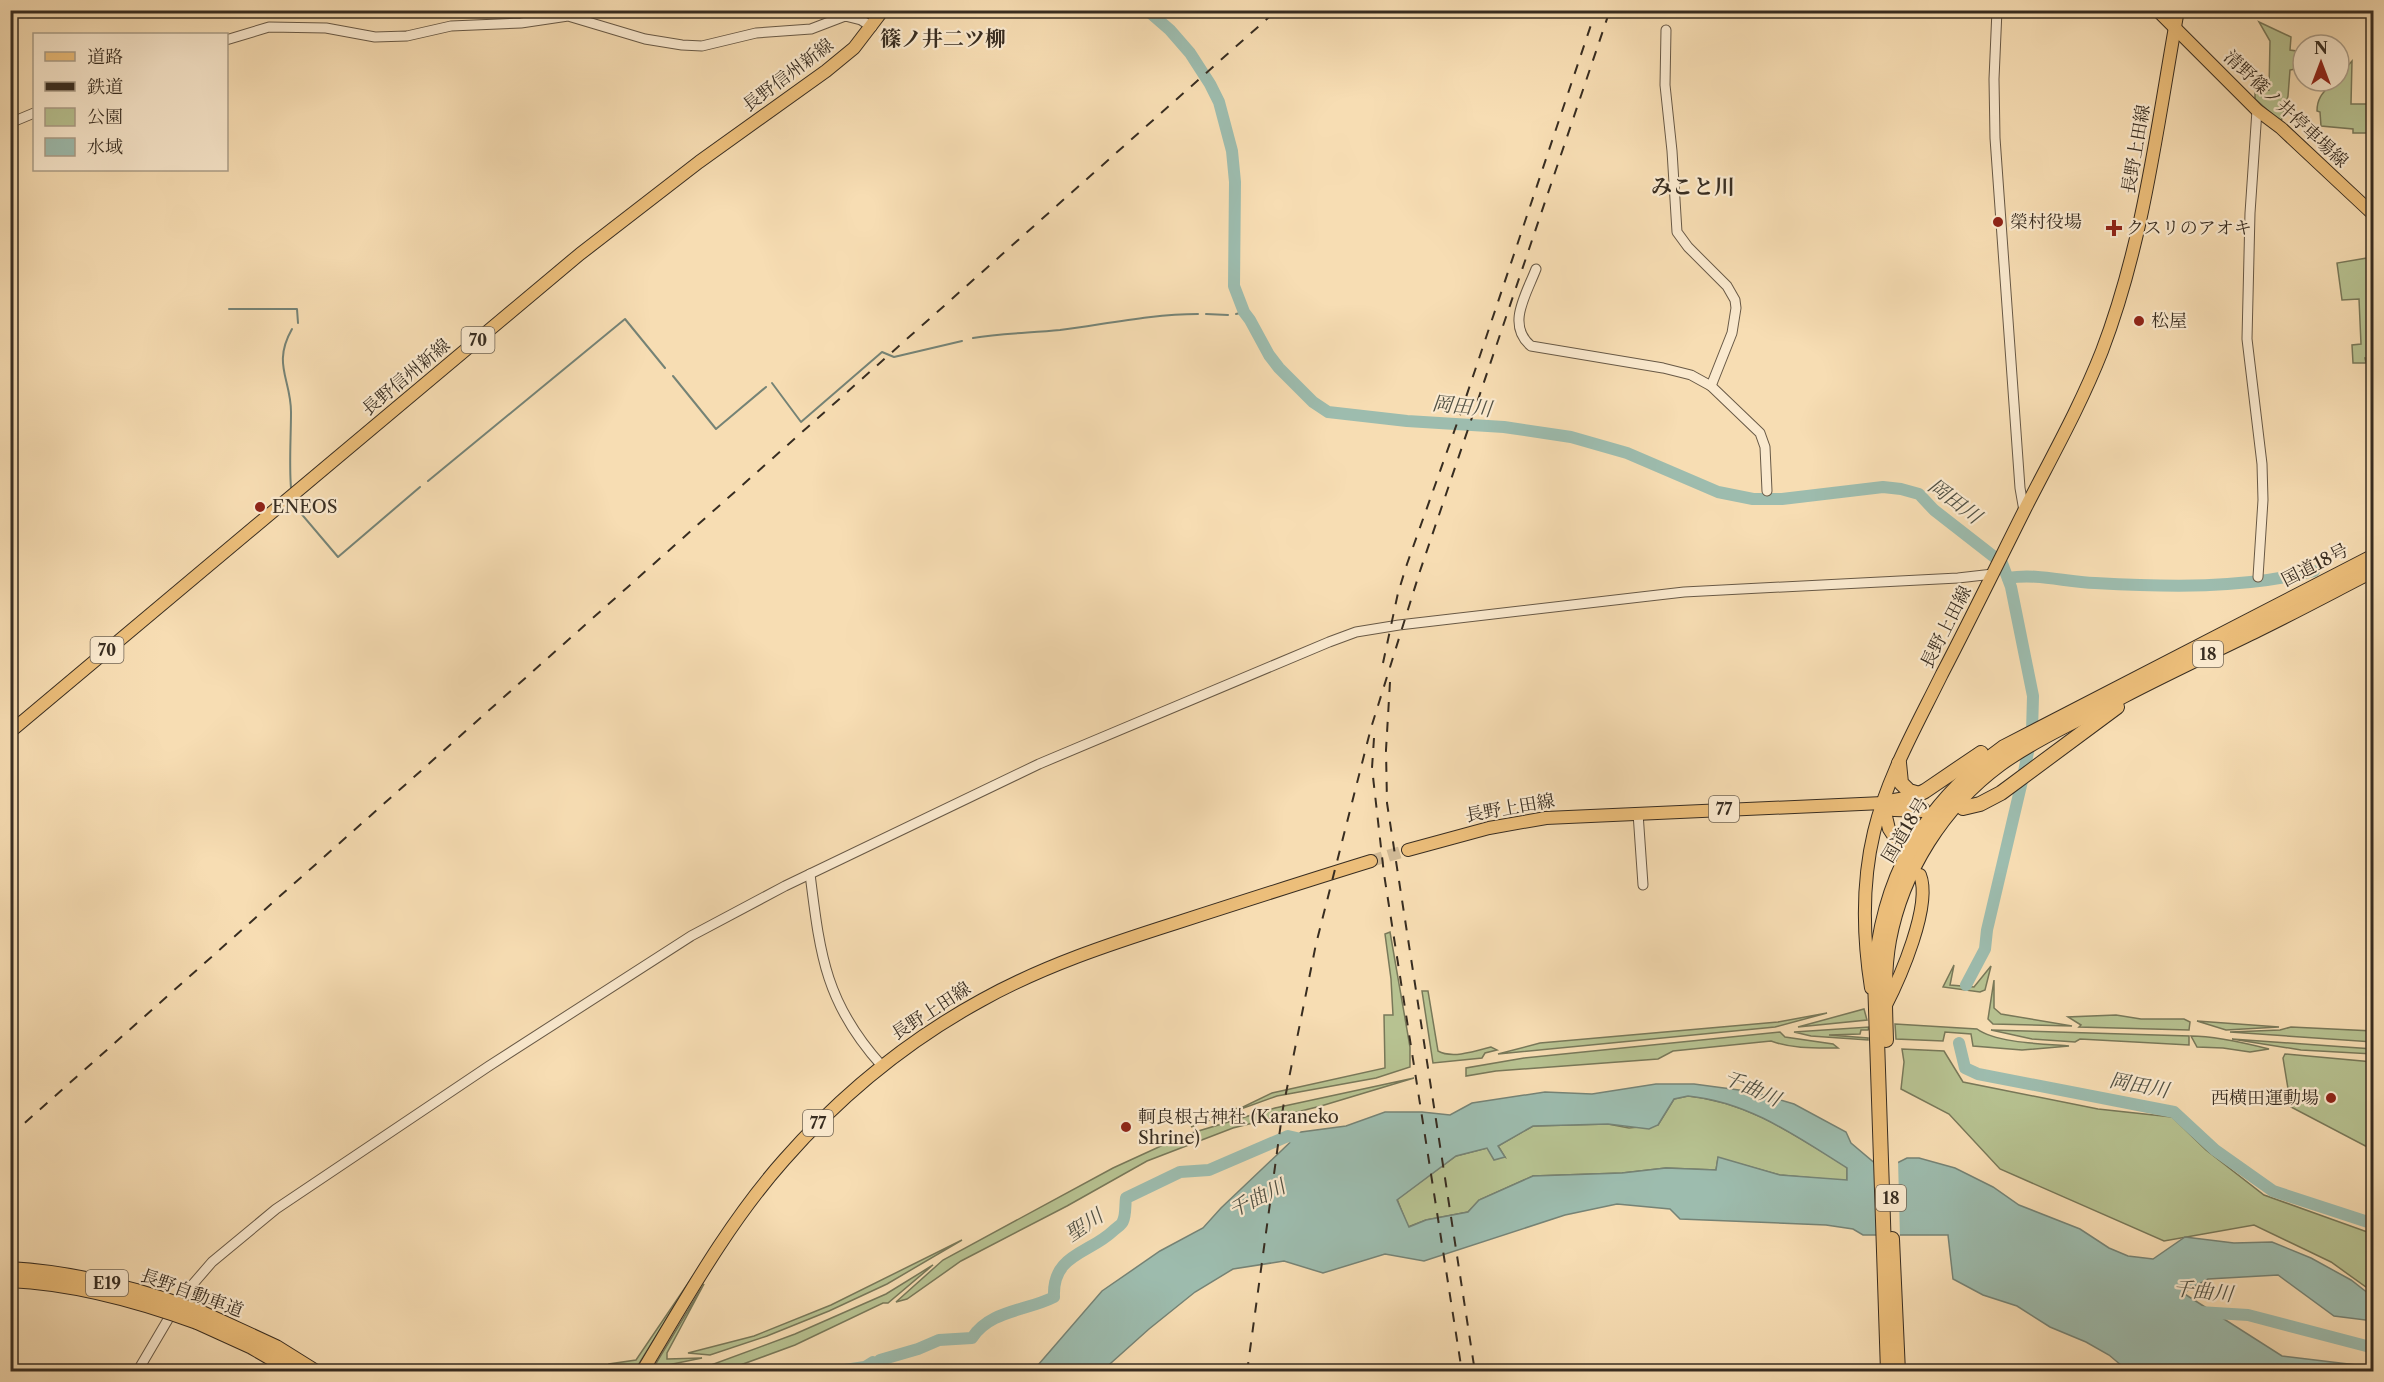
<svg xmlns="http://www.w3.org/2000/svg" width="2384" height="1382" viewBox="0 0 2384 1382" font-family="'Libre Caslon Text','Noto Serif JP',serif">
<rect width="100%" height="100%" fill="#f7ddb3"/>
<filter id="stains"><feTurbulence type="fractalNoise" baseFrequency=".00333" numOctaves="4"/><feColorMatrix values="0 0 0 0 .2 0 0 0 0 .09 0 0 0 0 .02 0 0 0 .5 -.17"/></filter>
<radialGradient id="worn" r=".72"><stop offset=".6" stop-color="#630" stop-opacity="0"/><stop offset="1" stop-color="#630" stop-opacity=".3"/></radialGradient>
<g fill="#b7c291" stroke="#787859" stroke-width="1.5">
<path d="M 2259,22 L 2291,37 L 2290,50 L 2303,52 L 2303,62 L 2296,61 L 2295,69 L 2290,70 L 2288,96 L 2281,122 L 2255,99 L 2255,92 L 2269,90 L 2270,41 Z"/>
<path d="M 2352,61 L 2351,104 L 2373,104 L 2373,140 L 2369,140 L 2369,133 L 2353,133 L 2353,129 L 2321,126 L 2320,112 L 2317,111 C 2317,96 2325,91 2334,81 L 2339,81 L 2339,76 Z"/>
<path d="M 2373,257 L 2373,358 L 2365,358 L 2366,363 L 2353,363 L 2352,345 L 2361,344 L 2359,299 L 2342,300 L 2337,263 Z"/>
<path d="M 1390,932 L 1410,1047 L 1410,1067 L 1376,1078 L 1277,1096 L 1191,1127 L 1233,1109 L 1241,1108 L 1272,1093 L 1385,1068 L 1384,1015 L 1393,1015 L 1391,979 L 1385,934 Z"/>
<path d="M 1954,965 L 1950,985 L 1974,987 L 1991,966 L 1985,990 L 1980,992 L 1943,987 Z"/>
<path d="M 1994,980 L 1994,1008 L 2001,1014 L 2072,1026 L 1993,1024 L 1988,1019 Z"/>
<path d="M 1422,991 L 1428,991 L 1438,1051 C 1452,1059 1476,1051 1491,1047 L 1497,1050 L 1485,1053 L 1482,1058 L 1433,1063 Z"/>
<path d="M 1864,1009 L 1867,1020 L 1798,1027 Z"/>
<path d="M 1827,1013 L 1775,1027 L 1498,1054 L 1540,1043 L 1778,1022 Z"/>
<path d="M 2116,1015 L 2141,1019 L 2184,1019 L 2190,1022 L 2189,1030 L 2079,1027 L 2081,1025 L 2068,1017 Z"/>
<path d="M 2197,1021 L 2279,1027 L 2226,1030 Z"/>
<path d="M 1895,1024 L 1977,1029 C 1996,1043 2045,1044 2069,1046 L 2022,1050 L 1973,1046 L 1971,1034 L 1945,1032 L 1943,1041 L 1896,1039 Z"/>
<path d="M 1869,1027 L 1868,1030 L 1861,1030 L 1860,1034 L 1829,1035 L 1868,1038 L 1868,1040 L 1811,1036 L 1794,1032 Z"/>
<path d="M 2291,1027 L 2373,1031 L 2373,1042 L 2230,1032 L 2280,1030 Z"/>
<path d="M 1991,1030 L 2189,1036 L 2189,1045 L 2080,1039 L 2075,1042 L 2032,1039 Z"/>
<path d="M 1780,1032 L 1785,1037 L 1833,1044 L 1838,1048 C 1816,1048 1792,1049 1771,1041 L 1673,1051 L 1658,1059 L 1496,1071 L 1466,1076 L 1466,1068 L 1524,1058 Z"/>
<path d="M 2191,1036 C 2215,1036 2245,1043 2269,1049 L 2250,1052 L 2223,1048 L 2197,1047 Z"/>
<path d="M 2232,1039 L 2373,1049 L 2373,1054 L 2301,1050 Z"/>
<path d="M 1902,1049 L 1944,1051 L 1963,1082 L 2098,1109 L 2172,1117 L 2206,1150 L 2264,1195 L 2373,1234 L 2373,1292 L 2331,1262 L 2254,1225 L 2164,1241 L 2000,1169 L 1949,1114 L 1901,1089 L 1904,1062 Z"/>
<path d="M 2285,1054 L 2373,1062 L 2373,1150 L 2291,1107 L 2283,1058 Z"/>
<path d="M 1414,1078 L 1321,1106 L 1233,1128 L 1147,1161 L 1067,1206 L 961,1261 L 907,1299 L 896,1302 L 943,1260 L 1113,1168 L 1185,1135 L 1275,1108 Z"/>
<path d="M 1688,1096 C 1749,1102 1796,1136 1847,1167 L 1847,1181 L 1780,1175 L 1718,1158 L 1716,1170 L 1666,1168 L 1622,1173 L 1533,1176 L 1479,1200 L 1468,1212 L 1426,1220 L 1408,1227 L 1397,1199 L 1456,1156 L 1487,1148 L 1505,1157 L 1498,1146 L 1533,1126 L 1608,1124 L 1629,1128 L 1658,1125 L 1674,1099 Z"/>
<path d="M 962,1240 L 887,1284 L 829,1311 L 767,1336 L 710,1355 L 688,1353 L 754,1336 L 831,1305 Z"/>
<path d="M 933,1265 L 888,1303 L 883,1303 L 795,1345 L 724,1371 L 687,1371 L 703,1368 L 795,1334 L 886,1294 Z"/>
<path d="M 693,1276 L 637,1367 L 609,1371 L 609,1364 L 636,1360 Z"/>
<path d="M 704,1284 L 667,1353 L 667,1359 L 702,1358 L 658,1367 L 655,1365 Z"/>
</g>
<path fill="#9dbcae" stroke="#758376" stroke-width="1.5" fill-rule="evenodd" d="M 1656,1084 L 1694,1084 L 1754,1092 L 1794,1104 L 1846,1132 L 1851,1143 L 1883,1170 L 1907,1158 L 1919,1158 L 1955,1168 L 1993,1187 L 2019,1205 L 2080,1229 L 2109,1248 L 2128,1256 L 2153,1259 L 2185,1237 L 2234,1243 L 2272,1242 L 2311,1258 L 2351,1280 L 2373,1297 L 2373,1321 L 2334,1316 L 2278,1275 L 2208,1279 L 2183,1293 L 2282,1356 L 2373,1367 L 2373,1371 L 2128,1371 L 2109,1355 L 2086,1342 L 2050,1327 L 2017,1306 L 1983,1295 L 1953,1279 L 1948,1235 L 1863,1235 L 1853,1229 L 1826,1225 L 1680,1219 L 1670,1209 L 1617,1204 L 1565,1215 L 1424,1261 L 1385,1254 L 1323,1273 L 1284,1261 L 1233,1269 L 1195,1292 L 1149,1329 L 1102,1371 L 1032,1372 L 1102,1291 L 1160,1251 L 1203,1228 L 1221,1208 L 1301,1132 L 1346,1126 L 1385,1112 L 1422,1112 L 1450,1115 L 1472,1103 L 1545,1092 L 1592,1094 ZM 1688,1096 C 1749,1102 1796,1136 1847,1168 L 1847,1180 L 1780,1175 L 1718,1157 L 1716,1170 L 1666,1168 L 1622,1173 L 1533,1176 L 1479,1200 L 1468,1212 L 1426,1220 L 1409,1227 L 1397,1200 L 1456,1156 L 1487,1148 L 1494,1160 L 1505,1157 L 1498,1146 L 1533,1126 L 1608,1124 L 1649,1129 L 1658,1125 L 1674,1099 Z"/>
<path fill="#f7ddb3" d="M 1874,1159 L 1883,1166 L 1898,1159 L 1900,1238 L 1877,1238 Z"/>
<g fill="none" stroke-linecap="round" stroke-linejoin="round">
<g stroke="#758376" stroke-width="2">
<path d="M 229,309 L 297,309 L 298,323"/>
<path d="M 1206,314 L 1228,315"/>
<path d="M 1236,314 L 1244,312"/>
<path d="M 973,338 C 1002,333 1031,333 1060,330 C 1106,324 1152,314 1198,314"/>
<path d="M 673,376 L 716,429 L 766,387"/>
<path d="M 772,383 L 801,422 L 882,352 L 894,357 L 962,341"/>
<path d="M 428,481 L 625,319 L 665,368"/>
<path d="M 291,488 C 289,462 291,438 291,412 C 291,379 272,364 292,329"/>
<path d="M 293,504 L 338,557 L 420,487"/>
</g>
<g stroke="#9dbcae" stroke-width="12">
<path d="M 1147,10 L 1170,30 L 1190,53 L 1210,84 L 1219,102 L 1232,151 L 1235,182 L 1234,286 L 1244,312 L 1250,320 L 1269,355 L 1279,368 L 1313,402 L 1328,412 L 1407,421 L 1504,427 L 1571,437 L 1627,453 L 1718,492 L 1753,499 L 1782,499 L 1883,487 L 1901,489 L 1919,494 L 1934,510 L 2002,563 L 2011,587 L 2033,696 L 2032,732 L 2023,777 L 1987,930 L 1985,949 L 1966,985"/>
<path d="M 2008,578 C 2037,573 2065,582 2095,583 C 2167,587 2244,589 2314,571"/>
<path d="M 1959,1043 L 1965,1068 L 1978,1074 L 2174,1112 L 2215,1150 L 2273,1191 L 2374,1224"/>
<path d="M 2199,1312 L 2248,1315 L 2374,1348"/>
<path d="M 880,1360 L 918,1349 L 939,1340 L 972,1338 C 990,1310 1027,1311 1054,1297 C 1052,1254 1089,1254 1113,1231 C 1116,1228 1122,1225 1123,1221 C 1126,1215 1125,1204 1126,1198 L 1180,1172 L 1209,1170 L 1288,1136 L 1310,1141"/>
<path d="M 831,1372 L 865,1367 L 873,1362"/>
</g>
<path stroke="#d1ba96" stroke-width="12" stroke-dasharray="12 6" stroke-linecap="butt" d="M 1371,861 L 1408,850"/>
<g stroke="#685946" stroke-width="11">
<g id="minor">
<path d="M 1997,10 L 1994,79 L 1995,138 L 2020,488 L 2024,511"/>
<path d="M 1666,30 L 1665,85 L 1672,151 L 1677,232 L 1688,247 L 1727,286 L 1735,300 L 1736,308 L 1732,333 L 1711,386"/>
<path d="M 226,40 L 269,27 L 326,28 L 375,37 L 407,36 L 451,26 L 521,23 L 568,16 L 645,39 L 682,45 L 702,46 L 756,33 L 811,29 L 845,16 L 861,20 L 872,27"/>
<path d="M 2257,110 L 2250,213 L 2247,339 L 2262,464 L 2263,500 L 2258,577"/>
<path d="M 10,123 L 34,113"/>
<path d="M 1536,269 C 1526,295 1506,325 1531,346 L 1663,368 L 1691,375 L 1711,386 L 1760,433 L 1765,447 L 1767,491"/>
<path d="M 1638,813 L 1643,885"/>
<path d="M 810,874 C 820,954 825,1003 882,1066"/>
<path d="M 137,1372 L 180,1299 L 212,1262 L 276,1209 L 489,1066 L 691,936 L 785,886 L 1039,764 L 1329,642 L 1356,632 L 1399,625 L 1684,592 L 1958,578 L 1993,574"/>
</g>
</g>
<g stroke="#382d21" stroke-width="14">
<g id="major">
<path d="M 2157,10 L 2257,110 L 2281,128 L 2374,215"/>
<path d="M 10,732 L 580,254 L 699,162 L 826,71 L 854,48 L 883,10"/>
<path d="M 1883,804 L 1889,829 L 1900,846"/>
<path d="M 1408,850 L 1489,828 L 1546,818 L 1883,803"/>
<path d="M 1871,988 C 1863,937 1862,882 1874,832 C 1887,777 1917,725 1942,674 C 1970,620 1997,565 2024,511 C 2051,458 2080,407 2102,351 C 2144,241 2157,126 2178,10"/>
<path d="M 1885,1007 C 1900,978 1932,905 1920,875"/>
<path d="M 642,1372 C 686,1299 728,1223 784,1160 C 841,1095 907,1041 982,1000 C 1043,966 1110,944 1176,923 C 1241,902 1306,881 1371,861"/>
</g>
</g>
<g stroke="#382d21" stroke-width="16">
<g id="highway">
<path d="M 1899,763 L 1901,783 L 1909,791 L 1919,794"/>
<path d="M 1883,803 L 1911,798 L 1925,791 L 1981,753"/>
<path d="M 1883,803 L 1894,809 L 1923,810"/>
<path d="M 1963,808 L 1980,804 L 2001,793 L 2117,707"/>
<path d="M 1886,1040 C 1885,1007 1883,973 1889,940 C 1902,871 1943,806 2000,764 C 2038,737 2082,718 2123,696 C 2167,673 2212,652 2257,630 C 2296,611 2335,590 2374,570"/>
<path d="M 1892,1239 L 1898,1372"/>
<path d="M 200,1312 L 276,1347 L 316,1372"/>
<path d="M 197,1322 L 252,1347 L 295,1372"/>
<path d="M 1888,1372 L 1875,979 C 1881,879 1923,805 2004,747 L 2374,556"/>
</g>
</g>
<use href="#minor" stroke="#fae9ce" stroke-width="9"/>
<use href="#major" stroke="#ecbe7a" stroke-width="12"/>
<use href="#highway" stroke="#ecbe7a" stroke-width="14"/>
<g stroke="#382d21" stroke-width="2" stroke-dasharray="10 10" stroke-linecap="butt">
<path d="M 1383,663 L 1398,593 L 1407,564 L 1460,415 L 1596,10"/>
<path d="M 1390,682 L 1386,750 L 1387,803 L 1475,1372"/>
<path d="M 1374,738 L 1372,768 L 1384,874 L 1462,1372"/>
<path d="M 10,1136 L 1277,10"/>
<path d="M 1247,1372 L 1283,1108 L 1316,944 L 1371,728 L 1420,571 L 1610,10"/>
</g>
<g stroke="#382d21" stroke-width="16" stroke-linecap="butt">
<g id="highway-bridge">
<path d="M 10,1269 C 76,1273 139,1289 200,1312"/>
<path d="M 10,1280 C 75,1283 137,1300 197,1322"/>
</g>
</g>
<use href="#highway-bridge" stroke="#ecbe7a" stroke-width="14"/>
</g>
<g fill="#8f2418" stroke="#fae9ce" stroke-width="2">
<circle cx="1998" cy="222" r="6"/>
<path d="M2111 219h6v6h6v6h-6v6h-6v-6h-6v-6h6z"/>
<circle cx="2139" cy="321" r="6"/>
<circle cx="260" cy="507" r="6"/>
<circle cx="2331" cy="1098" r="6"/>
<circle cx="1126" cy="1127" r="6"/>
</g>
<g text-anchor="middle" stroke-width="4.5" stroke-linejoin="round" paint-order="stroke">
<g fill="#fae9ce" stroke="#726555" stroke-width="1.5">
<rect x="461.5" y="327" width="33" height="26" rx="4.5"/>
<rect x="90.5" y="637" width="33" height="26" rx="4.5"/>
<rect x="2193" y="641" width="30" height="26" rx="4.5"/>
<rect x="1709" y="796" width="30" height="26" rx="4.5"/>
<rect x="803" y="1110" width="30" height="26" rx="4.5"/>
<rect x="1876" y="1185" width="30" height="26" rx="4.5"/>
<rect x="86" y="1270" width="42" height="26" rx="4.5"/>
</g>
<g font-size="16" font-weight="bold" fill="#382d21">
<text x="478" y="346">70</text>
<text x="107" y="656">70</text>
<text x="2208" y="660">18</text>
<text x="1724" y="815">77</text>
<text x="818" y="1129">77</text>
<text x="1891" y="1204">18</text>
<text x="107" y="1289">E19</text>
</g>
<g font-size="18" fill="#382d21" stroke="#fae9ce">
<text transform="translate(788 75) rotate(-37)" y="6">長野信州新線</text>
<text transform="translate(2286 109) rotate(43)" y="6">清野篠ノ井停車場線</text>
<text transform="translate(2136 149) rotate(-80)" y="6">長野上田線</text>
<text transform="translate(406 377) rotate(-40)" y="6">長野信州新線</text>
<text transform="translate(2315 565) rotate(-27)" y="6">国道18号</text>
<text transform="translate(1946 627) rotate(-63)" y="6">長野上田線</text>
<text transform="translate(1510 808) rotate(-10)" y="6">長野上田線</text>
<text transform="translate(1905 830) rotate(-59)" y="6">国道18号</text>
<text transform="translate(931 1011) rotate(-33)" y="6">長野上田線</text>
<text transform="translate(192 1293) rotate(20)" y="6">長野自動車道</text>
</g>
<g font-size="18" fill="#382d21" stroke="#fae9ce" text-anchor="start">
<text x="2010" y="228">榮村役場</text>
<text x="2126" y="234">クスリのアオキ</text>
<text x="2151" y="327">松屋</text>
<text x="272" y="513">ENEOS</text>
<text x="2319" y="1104" text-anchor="end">西横田運動場</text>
<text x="1138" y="1123">軻良根古神社 (Karaneko<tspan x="1138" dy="21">Shrine)</tspan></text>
</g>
<g font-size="20" font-style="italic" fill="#515144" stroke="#fae9ce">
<text transform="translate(1462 406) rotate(6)" y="7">岡田川</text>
<text transform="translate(1955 501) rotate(37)" y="7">岡田川</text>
<text transform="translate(2139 1085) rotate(11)" y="7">岡田川</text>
<text transform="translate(1752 1088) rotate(24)" y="7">千曲川</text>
<text transform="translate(1257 1198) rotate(-26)" y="7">千曲川</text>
<text transform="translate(1084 1225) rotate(-34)" y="7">聖川</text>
<text transform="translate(2203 1291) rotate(6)" y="7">千曲川</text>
</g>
<g font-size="21" font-weight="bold" fill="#382d21" stroke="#fae9ce">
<text x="943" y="46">篠ノ井二ツ柳</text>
<text x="1693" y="194">みこと川</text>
</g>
</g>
<rect width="2384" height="1382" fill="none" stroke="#f7ddb3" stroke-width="36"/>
<rect x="12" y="12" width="2360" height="1358" fill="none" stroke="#382d21" stroke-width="3"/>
<rect x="18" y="18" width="2348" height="1346" fill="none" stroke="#382d21" stroke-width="1.5"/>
<rect x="33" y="33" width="195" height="138" fill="#fae9ce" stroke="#ac9e89" stroke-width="1.5"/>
<rect x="45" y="52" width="30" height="9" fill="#ecbe7a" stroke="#ac9e89" stroke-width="1.5"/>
<text x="87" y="63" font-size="18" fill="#382d21">道路</text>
<rect x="45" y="82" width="30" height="9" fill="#382d21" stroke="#ac9e89" stroke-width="1.5"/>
<text x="87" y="93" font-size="18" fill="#382d21">鉄道</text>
<rect x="45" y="108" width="30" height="18" fill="#b7c291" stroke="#ac9e89" stroke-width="1.5"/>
<text x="87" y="123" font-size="18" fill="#382d21">公園</text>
<rect x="45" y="138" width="30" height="18" fill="#9dbcae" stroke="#ac9e89" stroke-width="1.5"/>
<text x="87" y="153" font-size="18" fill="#382d21">水域</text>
<g transform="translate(2321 63)"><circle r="28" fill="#fae9ce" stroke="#ac9e89" stroke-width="1.5"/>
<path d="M0-4.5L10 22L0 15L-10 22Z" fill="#8f2418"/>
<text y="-9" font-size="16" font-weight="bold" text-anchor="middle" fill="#382d21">N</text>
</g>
<rect width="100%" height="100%" filter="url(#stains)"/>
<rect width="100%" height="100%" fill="url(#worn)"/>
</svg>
